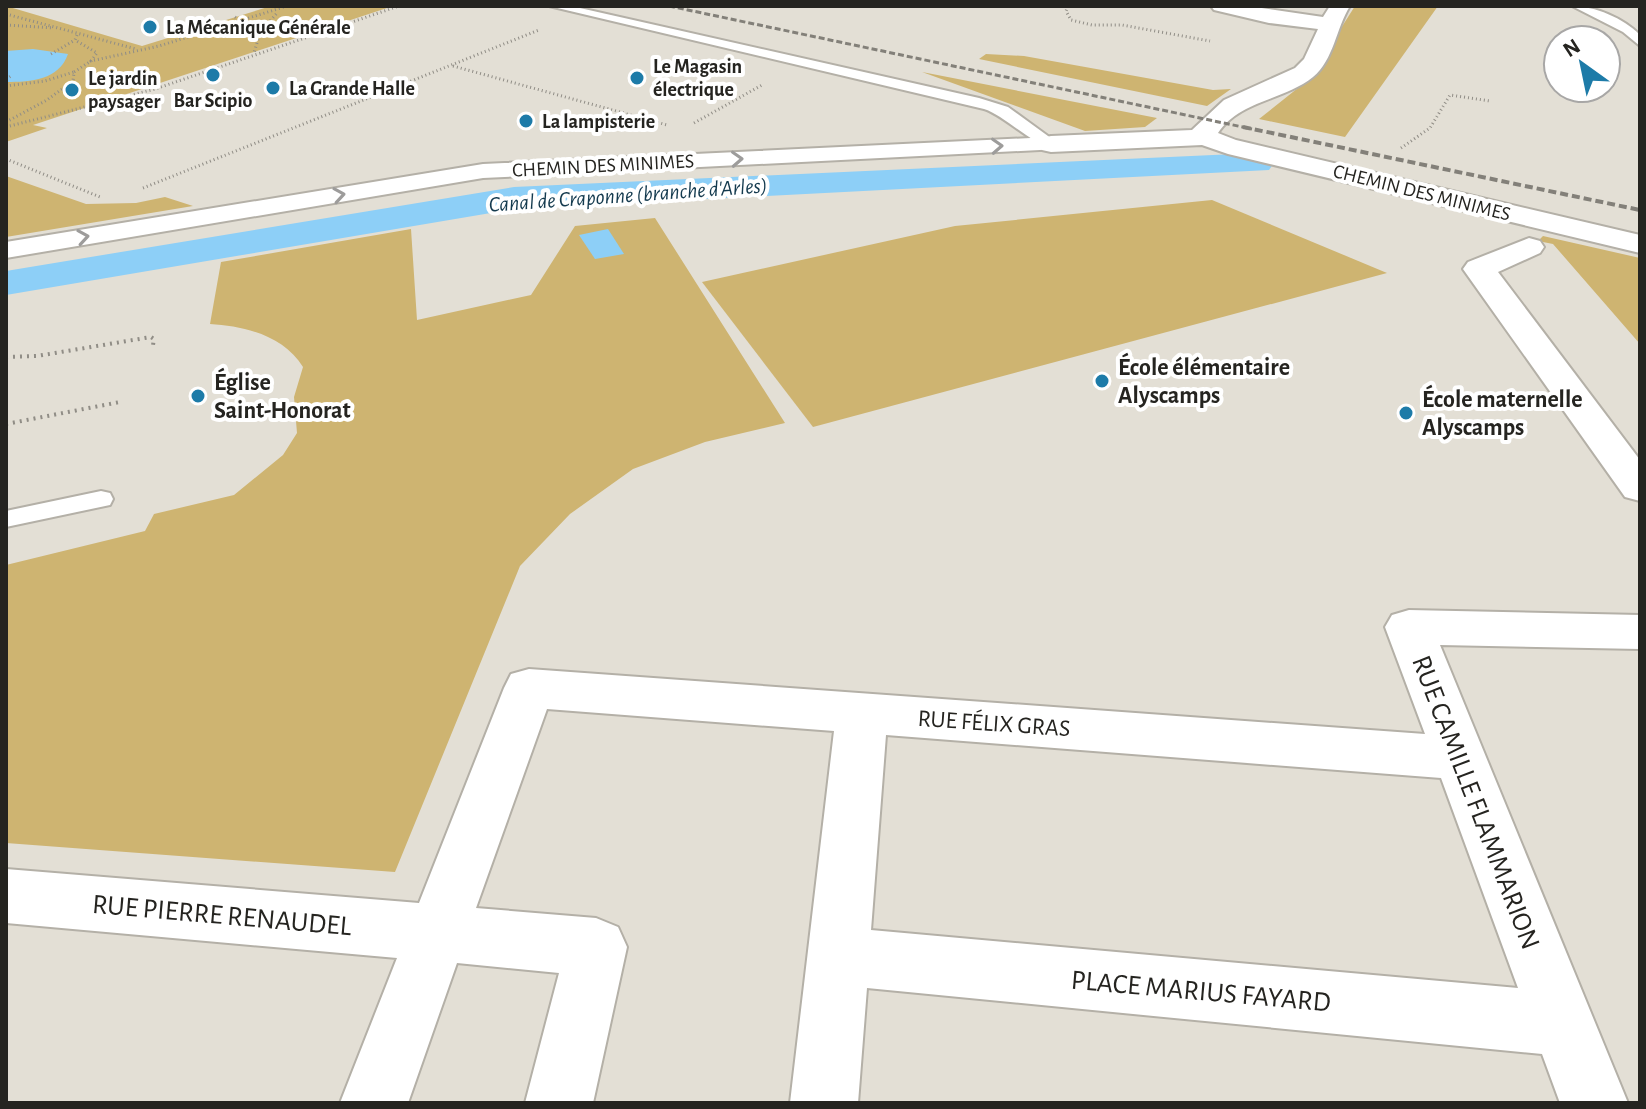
<svg xmlns="http://www.w3.org/2000/svg" width="1646" height="1109" viewBox="0 0 1646 1109" font-family="'Alegreya Sans',sans-serif">
<rect width="100%" height="100%" fill="#e3dfd5"/>
<g fill="#ceb471">
<path d="M 6,6 L 142,46 L 271,6 L 393,6 L 33,125 L 47,128 L 6,142 Z"/>
<path d="M 1355,6 L 1438,6 L 1345,137 L 1259,119 L 1308,80 Z"/>
<path d="M 986,54 L 1024,56 L 1213,90 L 1231,89 L 1207,106 L 979,59 Z"/>
<path d="M 922,72 L 1157,118 L 1145,127 L 1085,131 Z"/>
<path d="M 6,176 L 86,204 L 136,203 L 165,197 L 193,206 L 6,237 Z"/>
<path d="M 1212,200 L 1387,273 L 813,427 L 702,282 L 955,226 Z"/>
<path d="M 655,218 L 785,423 L 705,442 L 633,469 L 570,514 L 520,566 L 395,872 L 6,843 L 6,565 L 145,531 L 154,514 L 234,495 L 283,455 L 297,433 L 294,397 L 303,367 C 284,336 245,326 210,324 L 221,262 L 411,229 L 417,320 L 531,295 L 575,226 Z"/>
<path d="M 1543,236 L 1640,258 L 1640,344 L 1553,244 L 1538,241 Z"/>
</g>
<g fill="#8dcff7">
<path d="M 33,49 L 68,54 C 59,80 31,82 6,82 L 6,51 Z"/>
<path d="M 608,229 L 624,254 L 595,259 L 579,235 Z"/>
</g>
<g fill="none" stroke-linecap="round" stroke-linejoin="round">
<path fill="#8dcff7" fill-rule="evenodd" d="M 1257,153 L 1269,156 L 1274,163 L 1269,170 L 514,209 L 6,295 L 6,271 L 514,187 Z"/>
<g stroke="#b4b0a7" stroke-width="4">
<g id="service">
<path d="M 549,6 L 571,6 L 979,98 L 1008,107 L 1059,144 L 1056,147 C 1038,151 1005,115 984,109 Z"/>
<path d="M 1572,6 C 1595,6 1623,18 1640,35 L 1640,46 L 1623,32 Z"/>
<path d="M 101,491 L 110,493 L 113,499 L 110,505 L 6,527 L 6,511 Z"/>
</g>
</g>
<g stroke="#b4b0a7" stroke-width="4">
<path id="pedestrian" d="M 1051,137 L 1059,139 L 1063,144 L 1059,149 L 483,178 L 6,258 L 6,242 L 483,164 Z"/>
</g>
<g stroke="#b4b0a7" stroke-width="4">
<g id="minor">
<path d="M 1211,6 L 1248,6 L 1323,17 L 1330,6 L 1350,6 C 1336,28 1334,60 1313,77 C 1283,101 1240,100 1218,133 L 1236,140 L 1640,235 L 1640,253 L 1228,154 L 1202,145 L 1051,152 L 1042,150 L 1038,144 L 1042,138 L 1051,136 L 1192,130 L 1224,100 L 1295,68 L 1304,59 L 1318,29 L 1269,23 L 1214,10 Z"/>
<path d="M 1529,238 L 1540,241 L 1544,247 L 1540,253 L 1498,272 L 1640,460 L 1640,501 L 1625,497 L 1463,269 L 1468,262 Z"/>
<path d="M 1409,610 L 1640,615 L 1640,649 L 1440,645 L 1628,1103 L 1560,1103 L 1542,1054 L 867,988 L 858,1103 L 790,1103 L 834,731 L 547,709 L 476,908 L 596,918 L 618,927 L 627,947 L 593,1103 L 525,1103 L 559,973 L 457,963 L 408,1103 L 340,1103 L 397,958 L 6,923 L 6,869 L 419,903 L 504,688 L 511,674 L 529,669 L 1425,734 L 1385,627 L 1392,615 ZM 886,735 L 1441,778 L 1518,988 L 871,930 Z"/>
</g>
</g>
<g stroke="#908d86" stroke-width="3" stroke-dasharray="1 3" stroke-linecap="butt">
<path d="M 1068,6 L 1066,11 L 1071,20 L 1092,25 L 1122,25 L 1210,41"/>
<path d="M 6,14 L 136,49"/>
<path d="M 235,17 L 260,33 L 254,53"/>
<path d="M 6,25 L 53,28"/>
<path d="M 260,33 L 277,13"/>
<path d="M 77,35 L 75,40 L 97,53 L 91,61 L 159,46 L 287,6"/>
<path d="M 51,54 L 75,40"/>
<path d="M 453,66 L 667,125"/>
<path d="M 6,79 L 11,76"/>
<path d="M 6,86 L 45,81 L 74,72"/>
<path d="M 6,122 L 47,100 L 73,81 L 74,72 L 91,61"/>
<path d="M 694,123 L 762,85"/>
<path d="M 6,127 L 155,89 L 399,6"/>
<path d="M 1401,148 L 1430,128 L 1450,95 L 1490,101"/>
<path d="M 6,159 L 100,197"/>
<path d="M 143,188 L 539,30"/>
</g>
<g stroke="#908d86" stroke-width="4" stroke-dasharray="2 5" stroke-linecap="butt">
<path d="M 6,357 L 37,356 L 151,337 L 154,339 L 153,345"/>
<path d="M 6,424 L 120,402"/>
</g>
<use href="#service" fill="#fff" fill-rule="evenodd"/>
<use href="#pedestrian" fill="#fff" fill-rule="evenodd"/>
<use href="#minor" fill="#fff" fill-rule="evenodd"/>
<path stroke="#838079" stroke-width="3" stroke-dasharray="6 3" stroke-linecap="butt" d="M 669,6 L 1252,129"/>
<path stroke="#838079" stroke-width="4" stroke-dasharray="8 4" stroke-linecap="butt" d="M 1243,127 L 1640,210"/>
</g>
<defs><path id="oneway-chevron" d="M-2-3.5L2.5 0L-2 3.5" fill="none" stroke-width="1.6" stroke-linecap="round" stroke-linejoin="round" transform="scale(2)"/></defs>
<g stroke="#9d9c9b">
<use href="#oneway-chevron" transform="translate(997 146) rotate(-3)"/>
<use href="#oneway-chevron" transform="translate(737 159) rotate(-3)"/>
<use href="#oneway-chevron" transform="translate(339 195) rotate(-9)"/>
<use href="#oneway-chevron" transform="translate(83 237) rotate(-9)"/>
</g>
<g fill="#1d7ba8" stroke="#fff" stroke-width="3">
<circle cx="150" cy="27" r="8"/>
<circle cx="213" cy="75" r="8"/>
<circle cx="637" cy="78" r="8"/>
<circle cx="273" cy="88" r="8"/>
<circle cx="72" cy="90" r="8"/>
<circle cx="526" cy="121" r="8"/>
<circle cx="1102" cy="381" r="8"/>
<circle cx="198" cy="396" r="8"/>
<circle cx="1406" cy="413" r="8"/>
</g>
<g text-anchor="middle" stroke-width="8" stroke-linejoin="round" paint-order="stroke">
<g font-size="20" font-weight="bold" fill="#252420" stroke="#fff" text-anchor="start">
<text x="166" y="34">La Mécanique Générale</text>
<text x="653" y="73">Le Magasin<tspan x="653" dy="23">électrique</tspan></text>
<text x="88" y="85">Le jardin<tspan x="88" dy="23">paysager</tspan></text>
<text x="289" y="95">La Grande Halle</text>
<text x="213" y="107" text-anchor="middle">Bar Scipio</text>
<text x="542" y="128">La lampisterie</text>
</g>
<g font-size="20" fill="#252420" stroke="#fff">
<text transform="translate(603 165) rotate(-3)" y="7">CHEMIN DES MINIMES</text>
<text transform="translate(1422 192) rotate(14)" y="7">CHEMIN DES MINIMES</text>
</g>
<g font-size="22" font-style="italic" fill="#143a4e" stroke="#fff">
<text transform="translate(628 194) rotate(-4)" y="8">Canal de Craponne (branche d'Arles)</text>
</g>
<g font-size="24" font-weight="bold" fill="#252420" stroke="#fff" text-anchor="start">
<text x="1118" y="375">École élémentaire<tspan x="1118" dy="28">Alyscamps</tspan></text>
<text x="214" y="390">Église<tspan x="214" dy="28">Saint-Honorat</tspan></text>
<text x="1422" y="407">École maternelle<tspan x="1422" dy="28">Alyscamps</tspan></text>
</g>
<g font-size="24" fill="#252420" stroke="#fff">
<text transform="translate(994 723) rotate(4)" y="8">RUE FÉLIX GRAS</text>
</g>
<g font-size="28" fill="#252420" stroke="#fff">
<text transform="translate(1477 802) rotate(69)" y="10">RUE CAMILLE FLAMMARION</text>
<text transform="translate(222 914) rotate(5)" y="10">RUE PIERRE RENAUDEL</text>
<text transform="translate(1201 990) rotate(5)" y="10">PLACE MARIUS FAYARD</text>
</g>
</g>
<rect width="1646" height="1109" fill="none" stroke="#252420" stroke-width="16"/>
<g transform="translate(1582 64) rotate(327)"><circle r="38" fill="#ffffff" stroke="#a8a7a6" stroke-width="2"/>
<path d="M0-6L14 30L0 20L-14 30Z" fill="#1d7ba8"/>
<text y="-12" font-size="22" font-weight="bold" text-anchor="middle" fill="#252420">N</text>
</g>
</svg>
